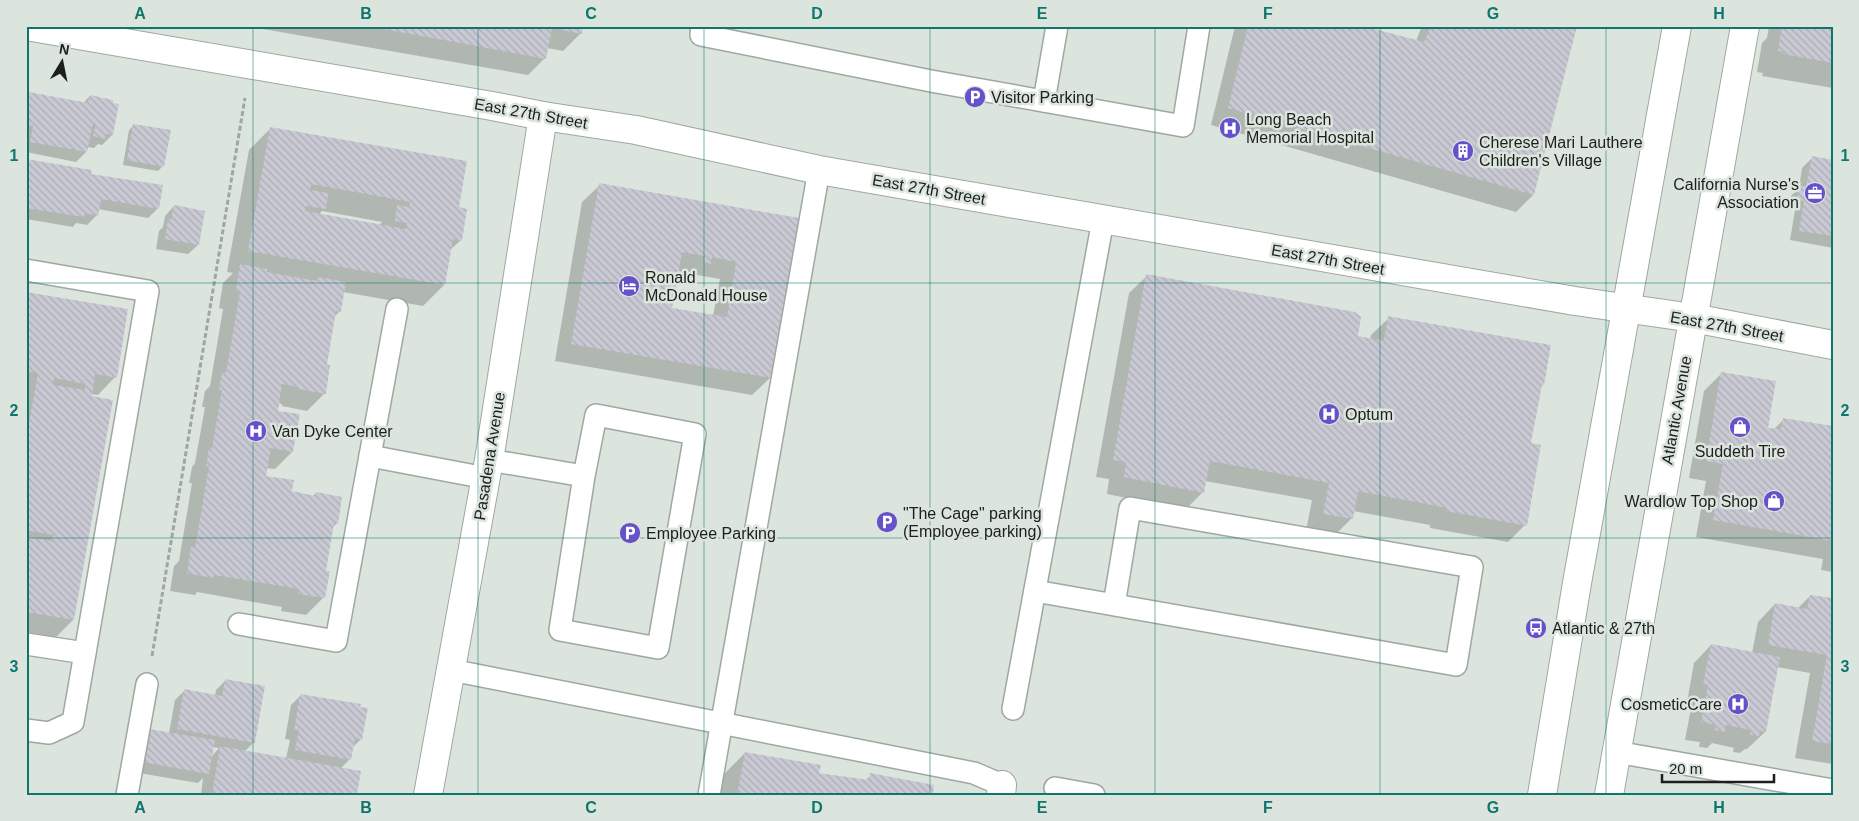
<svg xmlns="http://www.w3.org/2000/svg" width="1859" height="821" viewBox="0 0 1859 821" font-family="Helvetica,sans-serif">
<defs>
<pattern id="building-back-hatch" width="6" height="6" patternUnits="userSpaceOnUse" patternTransform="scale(1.25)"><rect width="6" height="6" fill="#c9c9d4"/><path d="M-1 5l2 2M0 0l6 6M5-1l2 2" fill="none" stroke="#acacb5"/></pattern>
</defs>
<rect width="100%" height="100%" fill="#dce5dd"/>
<g fill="#0003" fill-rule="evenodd">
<path d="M 246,26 L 582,26 L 581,33 L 563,51 L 547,48 L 545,58 L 528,75 Z"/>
<path d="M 1235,26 L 1358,26 L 1416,41 L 1422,26 L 1575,26 L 1533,195 L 1516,212 L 1211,125 Z"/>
<path d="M 1769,26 L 1833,26 L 1833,88 L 1762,76 L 1763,73 L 1757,72 L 1762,43 L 1767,38 Z"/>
<path d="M 29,93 L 83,103 L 90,96 L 112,135 L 102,145 L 98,144 L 94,148 L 87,147 L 86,152 L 76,162 L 26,152 L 26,96 Z"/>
<path d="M 134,125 L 163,166 L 158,171 L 123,165 L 129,130 Z"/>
<path d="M 270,129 L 457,208 L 461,240 L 450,250 L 444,285 L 423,306 L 343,292 L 340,311 L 334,317 L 326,366 L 325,393 L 307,411 L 282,406 L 282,404 L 278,403 L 276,412 L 292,452 L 275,469 L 266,468 L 264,477 L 290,492 L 313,496 L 316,493 L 337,523 L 332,528 L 325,572 L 324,597 L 306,615 L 281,611 L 282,607 L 197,592 L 195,595 L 170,591 L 174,566 L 179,561 L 192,483 L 189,483 L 192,467 L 195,463 L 205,407 L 202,407 L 205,391 L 210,386 L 223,309 L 219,308 L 223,283 L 233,273 L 227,272 L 249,150 ZM 322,211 L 382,222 L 379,225 L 318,215 Z"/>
<path d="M 1812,158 L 1833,161 L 1833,248 L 1790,240 L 1795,210 L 1788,209 L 1790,197 L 1799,188 L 1802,168 Z"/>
<path d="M 26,161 L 90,175 L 158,208 L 148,218 L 98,209 L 97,215 L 87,225 L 76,223 L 73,227 L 26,219 Z"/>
<path d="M 600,185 L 797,219 L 770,378 L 752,395 L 555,361 L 582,202 ZM 677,271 L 688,273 L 687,279 L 692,280 L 697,275 L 720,279 L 713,316 L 671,309 Z"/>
<path d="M 174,206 L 198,245 L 188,254 L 156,249 L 159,231 L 163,227 L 165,216 Z"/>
<path d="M 1147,276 L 1356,337 L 1370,340 L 1371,335 L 1389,318 L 1543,384 L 1540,387 L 1530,444 L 1525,525 L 1508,542 L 1430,528 L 1430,525 L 1353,511 L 1352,518 L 1334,536 L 1306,531 L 1312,500 L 1205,481 L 1203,492 L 1185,510 L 1107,494 L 1109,479 L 1096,477 L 1129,293 Z"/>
<path d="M 26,293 L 115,377 L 98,395 L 91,394 L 73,620 L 56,637 L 26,632 Z"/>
<path d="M 1722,373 L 1767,429 L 1773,430 L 1784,419 L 1833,427 L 1833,550 L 1831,553 L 1833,553 L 1833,572 L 1821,570 L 1823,559 L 1696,537 L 1706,481 L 1689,478 L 1704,391 Z"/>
<path d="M 1810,596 L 1833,600 L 1833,764 L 1795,758 L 1810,673 L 1777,667 L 1765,732 L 1747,749 L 1745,749 L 1740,753 L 1733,752 L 1734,748 L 1712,743 L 1707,748 L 1699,747 L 1700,742 L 1685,740 L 1692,703 L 1687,702 L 1694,663 L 1711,645 L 1752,653 L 1758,622 L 1775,604 L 1798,608 Z"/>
<path d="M 226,680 L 254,742 L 245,751 L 286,759 L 290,740 L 285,739 L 291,705 L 301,695 L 361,739 L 352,748 L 350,759 L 341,768 L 355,795 L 201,795 L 203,778 L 198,783 L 133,772 L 169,733 L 175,700 L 185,690 L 215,696 L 216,690 ZM 212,747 L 219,748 L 211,757 Z"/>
<path d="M 745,753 L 818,774 L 865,781 L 871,775 L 932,795 L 720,795 L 723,775 Z"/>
</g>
<g fill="url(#building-back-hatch)" fill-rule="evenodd">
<path d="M 368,26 L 583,26 L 582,34 L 552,28 L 546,59 Z"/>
<path d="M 1248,26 L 1363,26 L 1424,42 L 1431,26 L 1577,26 L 1534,195 L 1228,108 Z"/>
<path d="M 1782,26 L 1833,26 L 1833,63 L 1783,54 L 1784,52 L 1778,51 Z"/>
<path d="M 29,92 L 88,103 L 90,95 L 113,100 L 113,103 L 119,104 L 113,135 L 106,134 L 105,139 L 93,136 L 96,124 L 93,123 L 87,152 L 30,142 L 33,126 L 26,124 L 26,105 Z"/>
<path d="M 133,124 L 171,130 L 164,167 L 127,160 Z"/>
<path d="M 270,127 L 467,161 L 459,207 L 467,209 L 462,241 L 453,239 L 445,285 L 248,251 ZM 311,184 L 410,202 L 409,207 L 397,205 L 395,221 L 407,223 L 406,229 L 305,211 L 306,206 L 326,209 L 328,193 L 310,190 Z"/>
<path d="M 1812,156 L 1833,160 L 1833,236 L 1799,231 L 1804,201 L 1797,200 L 1799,185 L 1806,187 Z"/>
<path d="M 26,159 L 92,170 L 91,174 L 163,185 L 159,209 L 101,199 L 98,216 L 85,213 L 84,217 L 26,208 Z"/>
<path d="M 599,183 L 799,218 L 771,378 L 571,344 ZM 682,252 L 705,256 L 704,262 L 711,264 L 712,257 L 736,262 L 727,317 L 672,308 Z"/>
<path d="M 174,205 L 205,211 L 199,245 L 165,239 L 168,219 L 171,220 Z"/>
<path d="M 240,264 L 267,269 L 267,272 L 317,281 L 318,277 L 346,282 L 341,312 L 336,311 L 327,365 L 330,365 L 326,394 L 299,389 L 299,387 L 282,384 L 278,411 L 300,414 L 293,452 L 271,448 L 266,476 L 294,480 L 292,491 L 315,496 L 316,492 L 342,497 L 338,524 L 334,523 L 326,571 L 330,571 L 325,598 L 298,594 L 299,589 L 214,575 L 213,578 L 187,573 L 191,547 L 195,548 L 209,466 L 206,466 L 209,448 L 212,449 L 222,390 L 219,390 L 222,372 L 226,373 L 240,292 L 236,291 Z"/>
<path d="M 1146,274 L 1355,312 L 1361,317 L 1358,336 L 1384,341 L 1388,316 L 1551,345 L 1544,385 L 1542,385 L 1531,443 L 1541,445 L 1527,526 L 1446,511 L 1447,508 L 1358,491 L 1353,519 L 1323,514 L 1329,483 L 1210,461 L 1204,493 L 1124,477 L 1126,462 L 1113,460 Z"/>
<path d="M 26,292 L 128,309 L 117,378 L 95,374 L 92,396 L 113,400 L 74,620 L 26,612 L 26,537 L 52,541 L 53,535 L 26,530 L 26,439 L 38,373 L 26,371 ZM 54,378 L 85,384 L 85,390 L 53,385 Z"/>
<path d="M 1721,372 L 1776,381 L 1768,428 L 1781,429 L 1783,418 L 1833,426 L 1833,541 L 1713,520 L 1723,464 L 1706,461 Z"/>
<path d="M 1810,595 L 1833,598 L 1833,744 L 1812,741 L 1827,655 L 1768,645 L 1775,603 L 1807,609 Z"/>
<path d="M 1711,644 L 1780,657 L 1766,732 L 1760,731 L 1759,736 L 1750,735 L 1750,730 L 1726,725 L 1725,732 L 1715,730 L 1716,725 L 1701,722 L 1708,685 L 1703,684 Z"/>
<path d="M 225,679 L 265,686 L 255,743 L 177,729 L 184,689 L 222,696 Z"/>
<path d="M 300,694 L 361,704 L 360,707 L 368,708 L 362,740 L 355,738 L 351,760 L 295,750 L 299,730 L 294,730 Z"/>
<path d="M 149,729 L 215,740 L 209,774 L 143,762 Z"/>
<path d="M 220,746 L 361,771 L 357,795 L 212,795 Z"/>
<path d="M 745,752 L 821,765 L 819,773 L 869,780 L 870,773 L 934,785 L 933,795 L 737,795 Z"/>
</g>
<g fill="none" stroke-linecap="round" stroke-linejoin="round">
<g stroke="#9fa8a0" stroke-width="24">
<g id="lane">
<path d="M 702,26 L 701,35 L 931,81 L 1183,126 L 1199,26"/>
<path d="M 1044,101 L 1057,26"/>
<path d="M 26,270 L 148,291 L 73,722 L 49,733 L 26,730"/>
<path d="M 370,456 L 486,478"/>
<path d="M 489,460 L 584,476 L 596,415 L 695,434 L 658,648 L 560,630 L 584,476"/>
<path d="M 1035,591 L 1456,665 L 1472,567 L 1130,508 L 1114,605"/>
<path d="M 239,624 L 336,641 L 397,309"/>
<path d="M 26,644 L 85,653"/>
<path d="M 451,670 L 974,773 L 1002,785"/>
<path d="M 1013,709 L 1103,220"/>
<path d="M 1616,752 L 1833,790"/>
<path d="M 1055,788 L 1094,795"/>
<path d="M 127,795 L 147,684"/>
<path d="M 709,795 L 819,170"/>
</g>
</g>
<g stroke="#9fa8a0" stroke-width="30">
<g id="street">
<path d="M 26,26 L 492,106 L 543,116 L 636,130 L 819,170 L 1575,301 L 1693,318 L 1833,345"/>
<path d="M 428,795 L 489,460 L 543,116"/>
<path d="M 1001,795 L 1002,785"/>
</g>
</g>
<g stroke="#9fa8a0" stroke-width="30">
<g id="secondary">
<path d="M 1542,795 L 1577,583 L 1677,26"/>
<path d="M 1609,795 L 1745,26"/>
</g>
</g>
<path stroke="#a0a7a1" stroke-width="3" stroke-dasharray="5 2.5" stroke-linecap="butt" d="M 152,656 L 245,98"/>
<use href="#lane" stroke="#fff" stroke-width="21"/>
<use href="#street" stroke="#fff" stroke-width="28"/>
<use href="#secondary" stroke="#fff" stroke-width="28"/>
</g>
<path fill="none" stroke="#0f766e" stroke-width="1" stroke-opacity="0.55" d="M 253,26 L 253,795M 478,26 L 478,795M 704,26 L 704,795M 930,26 L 930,795M 1155,26 L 1155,795M 1380,26 L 1380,795M 1606,26 L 1606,795M 26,283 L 1833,283M 26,538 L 1833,538"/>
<defs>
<g id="parking-disc" transform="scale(1.125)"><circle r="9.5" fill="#6551ca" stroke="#dce5dd"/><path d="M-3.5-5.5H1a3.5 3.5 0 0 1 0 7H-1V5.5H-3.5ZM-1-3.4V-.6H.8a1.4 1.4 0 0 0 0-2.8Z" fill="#fff"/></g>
<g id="hospital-disc" transform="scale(1.125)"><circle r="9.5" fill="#6551ca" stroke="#dce5dd"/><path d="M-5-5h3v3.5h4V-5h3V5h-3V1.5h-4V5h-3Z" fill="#fff"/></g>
<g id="building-disc" transform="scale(1.125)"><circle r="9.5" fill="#6551ca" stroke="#dce5dd"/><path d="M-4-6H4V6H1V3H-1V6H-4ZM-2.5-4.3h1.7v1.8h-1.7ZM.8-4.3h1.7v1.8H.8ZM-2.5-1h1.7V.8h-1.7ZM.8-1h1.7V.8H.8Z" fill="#fff"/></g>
<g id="office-disc" transform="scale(1.125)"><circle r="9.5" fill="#6551ca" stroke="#dce5dd"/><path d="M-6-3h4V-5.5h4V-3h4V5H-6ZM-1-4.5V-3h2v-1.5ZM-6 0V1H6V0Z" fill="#fff"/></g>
<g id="hotel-disc" transform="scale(1.125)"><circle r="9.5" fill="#6551ca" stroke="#dce5dd"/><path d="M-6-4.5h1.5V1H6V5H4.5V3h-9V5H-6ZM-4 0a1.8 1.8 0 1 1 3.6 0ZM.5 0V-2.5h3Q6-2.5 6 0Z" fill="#fff"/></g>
<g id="shop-disc" transform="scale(1.125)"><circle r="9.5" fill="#6551ca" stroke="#dce5dd"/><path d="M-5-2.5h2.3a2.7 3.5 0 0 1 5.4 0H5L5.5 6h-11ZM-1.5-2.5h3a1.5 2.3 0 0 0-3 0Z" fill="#fff"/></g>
<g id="bus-disc" transform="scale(1.125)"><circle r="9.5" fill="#6551ca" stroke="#dce5dd"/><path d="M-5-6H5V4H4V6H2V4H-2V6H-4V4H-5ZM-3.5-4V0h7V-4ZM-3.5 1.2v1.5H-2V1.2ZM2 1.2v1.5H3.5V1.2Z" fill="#fff"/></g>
</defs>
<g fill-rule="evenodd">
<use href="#parking-disc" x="975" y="97"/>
<use href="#hospital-disc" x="1230" y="128"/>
<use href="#building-disc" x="1463" y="151"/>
<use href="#office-disc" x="1815" y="193"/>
<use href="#hotel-disc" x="629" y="286"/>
<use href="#hospital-disc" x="1329" y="414"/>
<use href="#shop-disc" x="1740" y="427"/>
<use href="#hospital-disc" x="256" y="431"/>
<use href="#shop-disc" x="1774" y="501"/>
<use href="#parking-disc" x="887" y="522"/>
<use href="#parking-disc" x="630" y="533"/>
<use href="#bus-disc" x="1536" y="628"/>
<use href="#hospital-disc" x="1738" y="704"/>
</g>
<g text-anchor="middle" stroke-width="5" stroke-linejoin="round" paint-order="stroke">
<g font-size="16" fill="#1c1f1c" stroke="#dce5dd" text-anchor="start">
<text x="991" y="103">Visitor Parking</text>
<text x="1246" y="125">Long Beach<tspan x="1246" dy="18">Memorial Hospital</tspan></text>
<text x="1479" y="148">Cherese Mari Lauthere<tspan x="1479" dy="18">Children's Village</tspan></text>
<text x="1799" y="190" text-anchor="end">California Nurse's<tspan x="1799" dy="18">Association</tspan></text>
<text x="645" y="283">Ronald<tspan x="645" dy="18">McDonald House</tspan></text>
<text x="1345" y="420">Optum</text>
<text x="272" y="437">Van Dyke Center</text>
<text x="1740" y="457" text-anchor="middle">Suddeth Tire</text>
<text x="1758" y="507" text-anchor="end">Wardlow Top Shop</text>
<text x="903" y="519">"The Cage" parking<tspan x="903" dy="18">(Employee parking)</tspan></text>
<text x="646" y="539">Employee Parking</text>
<text x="1552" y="634">Atlantic &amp; 27th</text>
<text x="1722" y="710" text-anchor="end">CosmeticCare</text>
</g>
<g font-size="16" fill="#1c1f1c" stroke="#dce5dd">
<text transform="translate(531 113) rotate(10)" y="6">East 27th Street</text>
<text transform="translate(929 189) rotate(10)" y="6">East 27th Street</text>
<text transform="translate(1328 259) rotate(10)" y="6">East 27th Street</text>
<text transform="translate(1727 326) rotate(10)" y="6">East 27th Street</text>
<text transform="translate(1676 410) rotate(-80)" y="6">Atlantic Avenue</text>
<text transform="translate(489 456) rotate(-81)" y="6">Pasadena Avenue</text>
</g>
</g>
<rect width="1859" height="821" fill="none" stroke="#dce5dd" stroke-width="55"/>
<g transform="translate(62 62) rotate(10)" stroke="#dce5dd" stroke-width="4" paint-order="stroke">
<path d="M0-4L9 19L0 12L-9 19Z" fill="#1c1f1c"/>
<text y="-8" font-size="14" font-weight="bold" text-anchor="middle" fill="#1c1f1c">N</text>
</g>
<path d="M1662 774v8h112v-8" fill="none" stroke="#1c1f1c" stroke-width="2.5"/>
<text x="1669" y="774" font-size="15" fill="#1c1f1c" stroke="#dce5dd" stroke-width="4" paint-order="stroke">20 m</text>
<rect x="28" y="28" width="1804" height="766" fill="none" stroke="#0f766e" stroke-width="2"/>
<g font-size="16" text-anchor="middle" font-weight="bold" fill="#0f766e">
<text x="140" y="19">A</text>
<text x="366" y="19">B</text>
<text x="591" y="19">C</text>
<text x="817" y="19">D</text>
<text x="1042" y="19">E</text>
<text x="1268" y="19">F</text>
<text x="1493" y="19">G</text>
<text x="1719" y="19">H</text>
<text x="14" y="161">1</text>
<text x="1845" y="161">1</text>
<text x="14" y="416">2</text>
<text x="1845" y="416">2</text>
<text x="14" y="672">3</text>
<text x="1845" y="672">3</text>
<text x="140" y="813">A</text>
<text x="366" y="813">B</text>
<text x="591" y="813">C</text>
<text x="817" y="813">D</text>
<text x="1042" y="813">E</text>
<text x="1268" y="813">F</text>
<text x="1493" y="813">G</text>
<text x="1719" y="813">H</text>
</g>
</svg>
